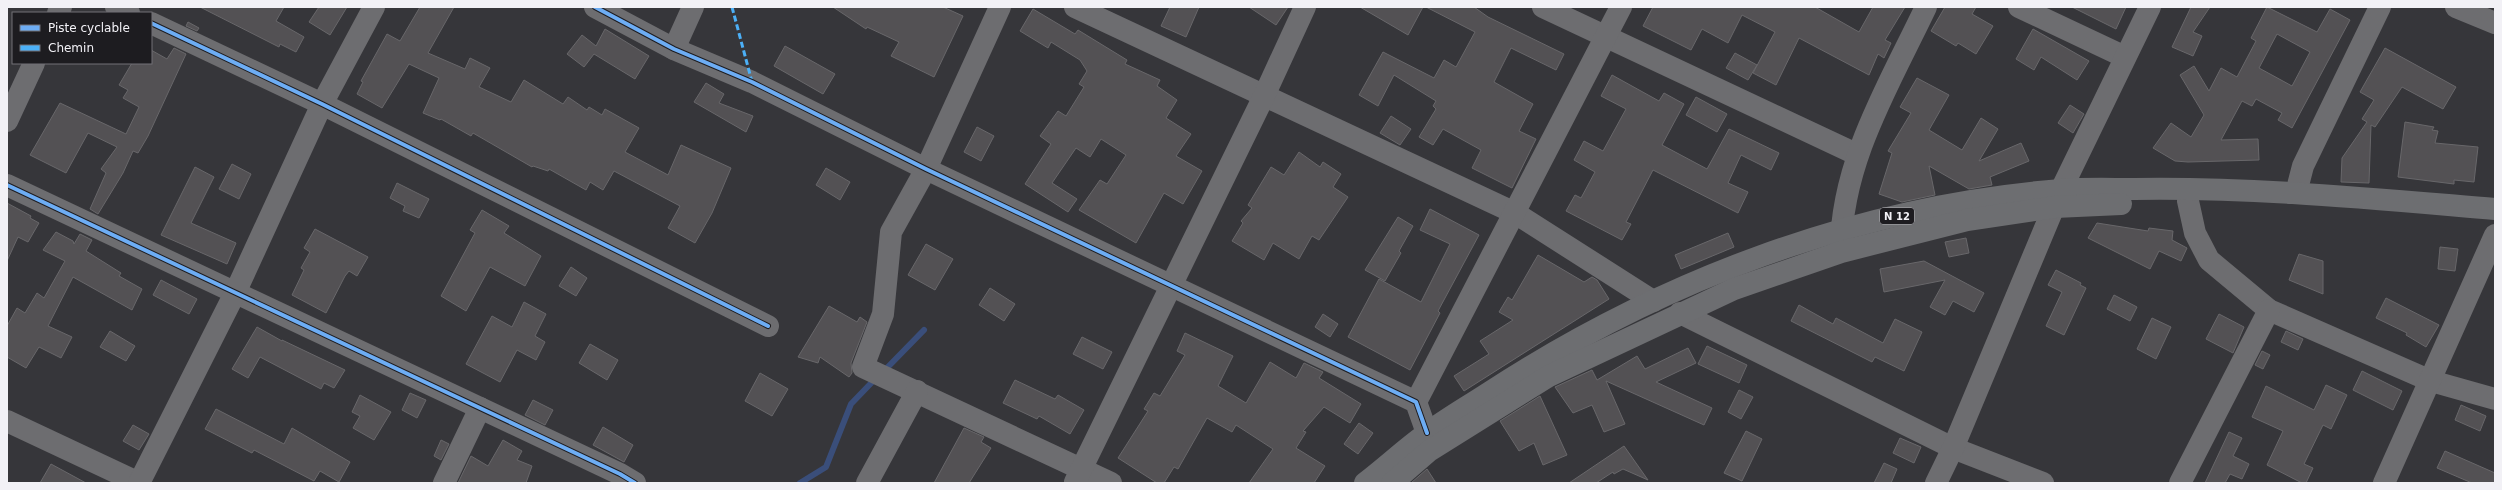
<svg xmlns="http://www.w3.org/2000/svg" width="2502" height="490" viewBox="0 0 2502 490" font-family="'DejaVu Sans',sans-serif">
<rect width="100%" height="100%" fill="#36363a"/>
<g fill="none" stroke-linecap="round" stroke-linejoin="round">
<g stroke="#3a4e7a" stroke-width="6">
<path d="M 883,372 L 924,330"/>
<path d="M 800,483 L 826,467 L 851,404 L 876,378"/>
</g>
</g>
<g fill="#535154" stroke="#68676a" fill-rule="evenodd">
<path d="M 200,7 L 284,7 L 276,21 L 304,37 L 296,52 L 280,44 L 279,47 Z"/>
<path d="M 319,7 L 347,7 L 330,35 L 309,22 Z"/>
<path d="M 420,7 L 454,7 L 428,53 L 465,69 L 470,58 L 490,68 L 479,87 L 511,102 L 524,80 L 563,104 L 568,97 L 587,110 L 589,107 L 602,115 L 605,109 L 639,128 L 625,152 L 668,175 L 681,145 L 731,168 L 712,213 L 695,243 L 668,228 L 680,206 L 614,171 L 603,190 L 590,182 L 586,190 L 549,169 L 548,171 L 533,166 L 532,167 L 473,133 L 471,136 L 441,119 L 440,120 L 423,113 L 439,78 L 409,64 L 382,108 L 357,94 L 363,82 L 361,81 L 387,34 L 400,41 Z"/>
<path d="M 833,7 L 943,7 L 963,16 L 934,77 L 891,56 L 899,42 L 867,27 L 866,29 Z"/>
<path d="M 1170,7 L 1199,7 L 1186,37 L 1161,26 Z"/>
<path d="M 1249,7 L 1288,7 L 1276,25 Z"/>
<path d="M 1360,7 L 1423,7 L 1408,35 Z"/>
<path d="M 1426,7 L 1474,7 L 1488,17 L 1564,54 L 1556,70 L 1511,48 L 1494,82 L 1533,104 L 1519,131 L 1536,139 L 1512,188 L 1472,168 L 1481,150 L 1443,129 L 1433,145 L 1419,137 L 1436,109 L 1433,106 L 1436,101 L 1394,75 L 1378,106 L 1359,95 L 1383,52 L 1434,78 L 1444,60 L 1456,67 L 1475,32 Z"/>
<path d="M 1653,7 L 1815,7 L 1859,32 L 1873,7 L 1905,7 L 1885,40 L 1891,43 L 1884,58 L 1878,54 L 1869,75 L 1799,38 L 1776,85 L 1753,73 L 1775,32 L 1742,15 L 1728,43 L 1702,29 L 1691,50 L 1643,26 Z"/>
<path d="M 1945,7 L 1976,7 L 1972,14 L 1993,26 L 1976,54 L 1958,43 L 1956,46 L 1931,31 Z"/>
<path d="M 2072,7 L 2126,7 L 2116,29 Z"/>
<path d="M 2191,7 L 2210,7 L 2193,32 L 2202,36 L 2193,56 L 2172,47 Z"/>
<path d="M 2267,7 L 2317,32 L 2330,9 L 2350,20 L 2292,128 L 2278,120 L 2282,113 L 2256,99 L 2252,106 L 2242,101 L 2221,140 L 2258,139 L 2259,160 L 2188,162 L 2175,161 L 2153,148 L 2171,123 L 2191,137 L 2204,115 L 2180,75 L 2194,66 L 2209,91 L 2221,68 L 2237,77 L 2256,41 L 2251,38 ZM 2277,34 L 2310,52 L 2292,86 L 2259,68 Z"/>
<path d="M 1033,9 L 1075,34 L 1078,30 L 1127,60 L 1125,64 L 1160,80 L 1157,86 L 1177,100 L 1166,118 L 1191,134 L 1176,156 L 1202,171 L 1183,204 L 1164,193 L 1136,243 L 1079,210 L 1100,180 L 1107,184 L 1126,155 L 1101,139 L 1090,157 L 1076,148 L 1052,183 L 1077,199 L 1068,212 L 1025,184 L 1051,144 L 1040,136 L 1058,111 L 1066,116 L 1084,87 L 1079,84 L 1087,71 L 1080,60 L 1051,42 L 1048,48 L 1020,31 Z"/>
<path d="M 188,22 L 199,28 L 197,31 L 186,26 Z"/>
<path d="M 605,29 L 649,56 L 635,79 L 594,54 L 584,67 L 567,54 L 582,35 L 596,46 Z"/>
<path d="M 2033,29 L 2089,61 L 2077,80 L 2041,57 L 2034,70 L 2016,59 Z"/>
<path d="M 785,46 L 835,74 L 823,94 L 774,66 Z"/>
<path d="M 174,48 L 186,54 L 148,136 L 138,153 L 133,151 L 123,173 L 98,214 L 90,209 L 106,173 L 101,169 L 117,147 L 88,133 L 66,173 L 30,155 L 60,103 L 126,134 L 139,107 L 123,98 L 128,90 L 119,85 L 132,63 L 151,63 L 151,50 L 167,59 Z"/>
<path d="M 2385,48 L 2456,87 L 2443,109 L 2402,87 L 2375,127 L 2371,125 L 2369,183 L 2341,182 L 2342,158 L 2367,122 L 2362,119 L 2374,100 L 2360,92 Z"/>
<path d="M 1735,53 L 1757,65 L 1748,80 L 1726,68 Z"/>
<path d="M 1612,75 L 1659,101 L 1664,93 L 1684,104 L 1662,145 L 1707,169 L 1729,129 L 1779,153 L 1771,170 L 1741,155 L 1728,183 L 1748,192 L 1738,213 L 1653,170 L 1626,222 L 1631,224 L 1622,240 L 1566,211 L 1575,195 L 1581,198 L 1595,172 L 1574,160 L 1584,141 L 1603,151 L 1626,109 L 1601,96 Z"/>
<path d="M 1917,78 L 1949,95 L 1929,130 L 1962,150 L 1981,118 L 1998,129 L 1979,161 L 2021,143 L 2029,161 L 1990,177 L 1992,185 L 1969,189 L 1929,166 L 1935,195 L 1902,202 L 1879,194 L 1892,153 L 1888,151 L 1911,113 L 1900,107 Z"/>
<path d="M 706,83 L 724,94 L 719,103 L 753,116 L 746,132 L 694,102 Z"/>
<path d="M 1696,97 L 1727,114 L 1717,132 L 1686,115 Z"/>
<path d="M 2070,105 L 2084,114 L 2073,133 L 2058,123 Z"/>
<path d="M 1391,116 L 1411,129 L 1400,145 L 1380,133 Z"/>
<path d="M 2405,122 L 2434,127 L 2432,130 L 2438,131 L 2435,143 L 2478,147 L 2474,182 L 2454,180 L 2454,184 L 2398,177 Z"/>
<path d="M 977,127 L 994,136 L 981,161 L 964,152 Z"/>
<path d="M 1299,152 L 1320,167 L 1323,162 L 1341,174 L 1333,187 L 1348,197 L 1319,240 L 1312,236 L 1299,259 L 1273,243 L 1264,260 L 1232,241 L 1243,223 L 1241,221 L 1252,208 L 1248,205 L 1271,167 L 1284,175 Z"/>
<path d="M 232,164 L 251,174 L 239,199 L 219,189 Z"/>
<path d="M 195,167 L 214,177 L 191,223 L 236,243 L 227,264 L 161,235 Z"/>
<path d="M 826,168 L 850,182 L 840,200 L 816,185 Z"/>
<path d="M 397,183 L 429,199 L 419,218 L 403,211 L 405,206 L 390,198 Z"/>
<path d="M 7,203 L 31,216 L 30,218 L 39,223 L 28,242 L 18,237 L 7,261 Z"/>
<path d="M 1430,209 L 1479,235 L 1438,311 L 1440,313 L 1410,370 L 1348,337 L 1379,279 L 1421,302 L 1450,244 L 1420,230 Z"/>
<path d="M 482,210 L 509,226 L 504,233 L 541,256 L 525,286 L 490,267 L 466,311 L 441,296 L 475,233 L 470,230 Z"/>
<path d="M 1398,217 L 1413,226 L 1399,251 L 1401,253 L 1385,281 L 1365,270 Z"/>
<path d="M 2097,223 L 2148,231 L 2149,228 L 2173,231 L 2172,240 L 2187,248 L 2181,261 L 2159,251 L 2150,269 L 2088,238 Z"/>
<path d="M 315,229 L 368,257 L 357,276 L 349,271 L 345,276 L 326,313 L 292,295 L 304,270 L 301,268 L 310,252 L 304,248 Z"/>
<path d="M 56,232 L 73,241 L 74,244 L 80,234 L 92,240 L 86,251 L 121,273 L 119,276 L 142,289 L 132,310 L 73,277 L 48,326 L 72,337 L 61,358 L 39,347 L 26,368 L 7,357 L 7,326 L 17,308 L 25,313 L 37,293 L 44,298 L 65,261 L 43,250 Z"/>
<path d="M 1728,233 L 1734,247 L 1681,269 L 1675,255 Z"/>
<path d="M 1966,238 L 1969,253 L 1949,257 L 1945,242 Z"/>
<path d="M 926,244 L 953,259 L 935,290 L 908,275 Z"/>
<path d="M 2440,247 L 2458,249 L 2455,271 L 2438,269 Z"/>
<path d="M 2299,254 L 2323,261 L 2323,294 L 2289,280 Z"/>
<path d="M 1538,255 L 1584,282 L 1592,277 L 1597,280 L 1609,299 L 1464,391 L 1454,376 L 1489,354 L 1480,341 L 1513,320 L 1499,312 L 1508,297 L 1512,300 Z"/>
<path d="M 1924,261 L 1984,293 L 1974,312 L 1953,301 L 1945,315 L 1930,307 L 1945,280 L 1884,292 L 1880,269 Z"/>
<path d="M 571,267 L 587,278 L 576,296 L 559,286 Z"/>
<path d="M 2056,270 L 2081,283 L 2080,285 L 2086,288 L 2064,335 L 2046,326 L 2062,292 L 2048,285 Z"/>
<path d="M 161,280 L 197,299 L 189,314 L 153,295 Z"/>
<path d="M 990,288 L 1015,304 L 1004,321 L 979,305 Z"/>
<path d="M 2114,295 L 2137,307 L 2130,321 L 2107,309 Z"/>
<path d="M 2386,298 L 2439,325 L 2426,347 L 2406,335 L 2407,333 L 2376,318 Z"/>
<path d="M 524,302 L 546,314 L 535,336 L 545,342 L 536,360 L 517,350 L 500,382 L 466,364 L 492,316 L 512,327 Z"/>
<path d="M 1799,305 L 1833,324 L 1836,318 L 1883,343 L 1895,319 L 1922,332 L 1904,371 L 1875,357 L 1872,362 L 1791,321 Z"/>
<path d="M 829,306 L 857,322 L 860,317 L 867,322 L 851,363 L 852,373 L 849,377 L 820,357 L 818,363 L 798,357 Z"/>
<path d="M 1323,314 L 1338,324 L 1330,337 L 1315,327 Z"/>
<path d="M 2219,314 L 2244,327 L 2233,353 L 2206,339 Z"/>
<path d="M 2152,318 L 2171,327 L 2156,359 L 2137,349 Z"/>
<path d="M 257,327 L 282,341 L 282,340 L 345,370 L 334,388 L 324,383 L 321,389 L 260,357 L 248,378 L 232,369 Z"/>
<path d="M 110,331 L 135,346 L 126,361 L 100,347 Z"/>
<path d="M 2286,331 L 2303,339 L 2298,350 L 2281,342 Z"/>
<path d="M 1185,333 L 1233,356 L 1218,386 L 1246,403 L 1270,362 L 1296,378 L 1304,363 L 1323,372 L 1319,378 L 1361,404 L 1350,423 L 1324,407 L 1303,431 L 1306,432 L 1296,448 L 1325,466 L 1314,483 L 1249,483 L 1273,449 L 1236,425 L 1232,432 L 1207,418 L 1178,469 L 1174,467 L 1164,483 L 1157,483 L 1118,458 L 1148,411 L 1144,409 L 1154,393 L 1160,396 L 1185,355 L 1177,351 Z"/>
<path d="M 1082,337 L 1112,352 L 1103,369 L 1073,354 Z"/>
<path d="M 590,344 L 618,360 L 607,380 L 579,363 Z"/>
<path d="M 1707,346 L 1747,365 L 1739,383 L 1698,364 Z"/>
<path d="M 1688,348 L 1696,363 L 1656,382 L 1712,408 L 1704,425 L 1606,381 L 1625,424 L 1604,432 L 1592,405 L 1573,413 L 1555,387 L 1592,370 L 1597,380 L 1637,356 L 1645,369 Z"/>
<path d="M 2262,351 L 2270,355 L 2263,369 L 2255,365 Z"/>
<path d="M 2362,371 L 2402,391 L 2393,410 L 2353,390 Z"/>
<path d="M 760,373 L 788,389 L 772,416 L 745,401 Z"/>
<path d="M 1015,380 L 1055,399 L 1058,395 L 1084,410 L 1070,434 L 1039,416 L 1037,419 L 1003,403 Z"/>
<path d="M 2326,385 L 2347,395 L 2331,429 L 2323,425 L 2304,464 L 2313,468 L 2306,483 L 2302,483 L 2267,465 L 2283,431 L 2252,417 L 2266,386 L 2314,410 Z"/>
<path d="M 1739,390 L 1753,397 L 1741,419 L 1728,412 Z"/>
<path d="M 410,393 L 426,400 L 417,418 L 402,410 Z"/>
<path d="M 360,395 L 391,412 L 374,440 L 353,428 L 360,416 L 352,412 Z"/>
<path d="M 1540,396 L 1567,455 L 1543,465 L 1534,443 L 1519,451 L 1500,421 Z"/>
<path d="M 533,400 L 553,410 L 545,425 L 525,415 Z"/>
<path d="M 2461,405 L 2486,416 L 2480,431 L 2455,420 Z"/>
<path d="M 216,409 L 284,444 L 292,428 L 350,462 L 339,482 L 320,471 L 314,481 L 254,450 L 252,453 L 205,429 Z"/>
<path d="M 1359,423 L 1373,433 L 1358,454 L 1344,444 Z"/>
<path d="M 133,425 L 149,434 L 139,450 L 123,441 Z"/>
<path d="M 603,427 L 633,445 L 624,462 L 593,445 Z"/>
<path d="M 964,428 L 984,437 L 981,442 L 991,448 L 969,483 L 934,483 Z"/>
<path d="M 1746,431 L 1762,439 L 1742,481 L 1724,473 Z"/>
<path d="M 2229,432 L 2242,438 L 2233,456 L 2249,464 L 2242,479 L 2230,474 L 2225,483 L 2205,483 Z"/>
<path d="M 1900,438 L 1921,447 L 1914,463 L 1893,453 Z"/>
<path d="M 441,440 L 449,444 L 441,460 L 434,456 Z"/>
<path d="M 503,440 L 522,451 L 517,460 L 532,466 L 526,483 L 458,483 L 471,456 L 488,466 Z"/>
<path d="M 1624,446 L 1648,480 L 1623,469 L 1614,474 L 1613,472 L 1596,483 L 1569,483 Z"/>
<path d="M 2445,451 L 2495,473 L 2495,483 L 2472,483 L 2437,468 Z"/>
<path d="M 1884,463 L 1897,469 L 1891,483 L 1874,483 Z"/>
<path d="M 51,464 L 86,483 L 40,483 Z"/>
<path d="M 1427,469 L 1436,483 L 1411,483 Z"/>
</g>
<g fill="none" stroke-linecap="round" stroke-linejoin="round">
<g stroke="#6d6d70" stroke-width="22">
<path d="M 116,7 L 129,13"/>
<path d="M 595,7 L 674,49 L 752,82 L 926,169 L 1416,402 L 1427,433"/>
<path d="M 1000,7 L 926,169 L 891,232 L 883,314 L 863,367 L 1111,483"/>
<path d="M 1075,7 L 1515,213 L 1653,301"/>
<path d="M 1543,7 L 1856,154"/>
<path d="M 2019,7 L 2125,57"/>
<path d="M 2456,7 L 2495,23"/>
<path d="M 58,13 L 61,7"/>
<path d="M 151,23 L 322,104 L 768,326"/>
<path d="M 674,49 L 693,7"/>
<path d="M 7,121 L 34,63"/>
<path d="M 7,185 L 620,474 L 635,483"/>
<path d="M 2296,193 L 2303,166 L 2380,7"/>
<path d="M 2188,201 L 2195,233 L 2209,260 L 2269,310 L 2431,381 L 2495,399"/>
<path d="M 1841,249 C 1841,162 1890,83 1926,7"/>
<path d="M 1680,313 L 1953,448 L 2043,483"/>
<path d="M 1416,402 L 1621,7"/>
<path d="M 7,421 L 139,483"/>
<path d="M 1075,482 L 1264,96 L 1305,7"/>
<path d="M 139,483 L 235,293 L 322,104 L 374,7"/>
<path d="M 444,483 L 480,408"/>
<path d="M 867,483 L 917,391"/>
<path d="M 1936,483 L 1953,448 L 2061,190 L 2150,7"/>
<path d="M 2180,483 L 2269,310"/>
<path d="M 2384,483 L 2495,235"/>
</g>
<g stroke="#6d6e71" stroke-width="22">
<path d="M 1365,483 C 1386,467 1405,449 1426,434 C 1446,419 1467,407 1487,394 C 1658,282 1856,206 2061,190 C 2085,188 2110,189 2134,189 C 2254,187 2375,199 2495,209"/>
<path d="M 1392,483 L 1429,451 L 1549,376 L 1734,289 L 1841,252 L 1967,220 L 2055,207 L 2121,204"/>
</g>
<path stroke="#4cb0f7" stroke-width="3" stroke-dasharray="6 3" stroke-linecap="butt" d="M 732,7 L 752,82"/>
<g stroke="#1d1c20" stroke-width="6">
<g id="cycleway">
<path d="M 595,7 L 674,49 L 752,82 L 926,169 L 1416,402 L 1427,433"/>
<path d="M 151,23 L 322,104 L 768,326"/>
<path d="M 7,185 L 620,474 L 635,483"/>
</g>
</g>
<use href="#cycleway" stroke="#6dadf4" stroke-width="4"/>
</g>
<g text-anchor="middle" stroke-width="4" stroke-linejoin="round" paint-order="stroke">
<rect fill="#1d1c20" stroke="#b2b1b6" stroke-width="1" x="1880" y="208" width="34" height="16" rx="3"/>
<g font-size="10" font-weight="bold" fill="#f2f1f6">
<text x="1897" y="220">N 12</text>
</g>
</g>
<rect width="2502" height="490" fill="none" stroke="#f2f1f6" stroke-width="16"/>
<rect x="12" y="12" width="140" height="52" fill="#1d1c20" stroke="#727176"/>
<rect x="20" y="25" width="20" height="6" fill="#6dadf4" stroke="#727176"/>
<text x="48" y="32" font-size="12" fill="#f2f1f6">Piste cyclable</text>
<rect x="20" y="45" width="20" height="6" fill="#4cb0f7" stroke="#727176"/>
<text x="48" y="52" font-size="12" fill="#f2f1f6">Chemin</text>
</svg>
